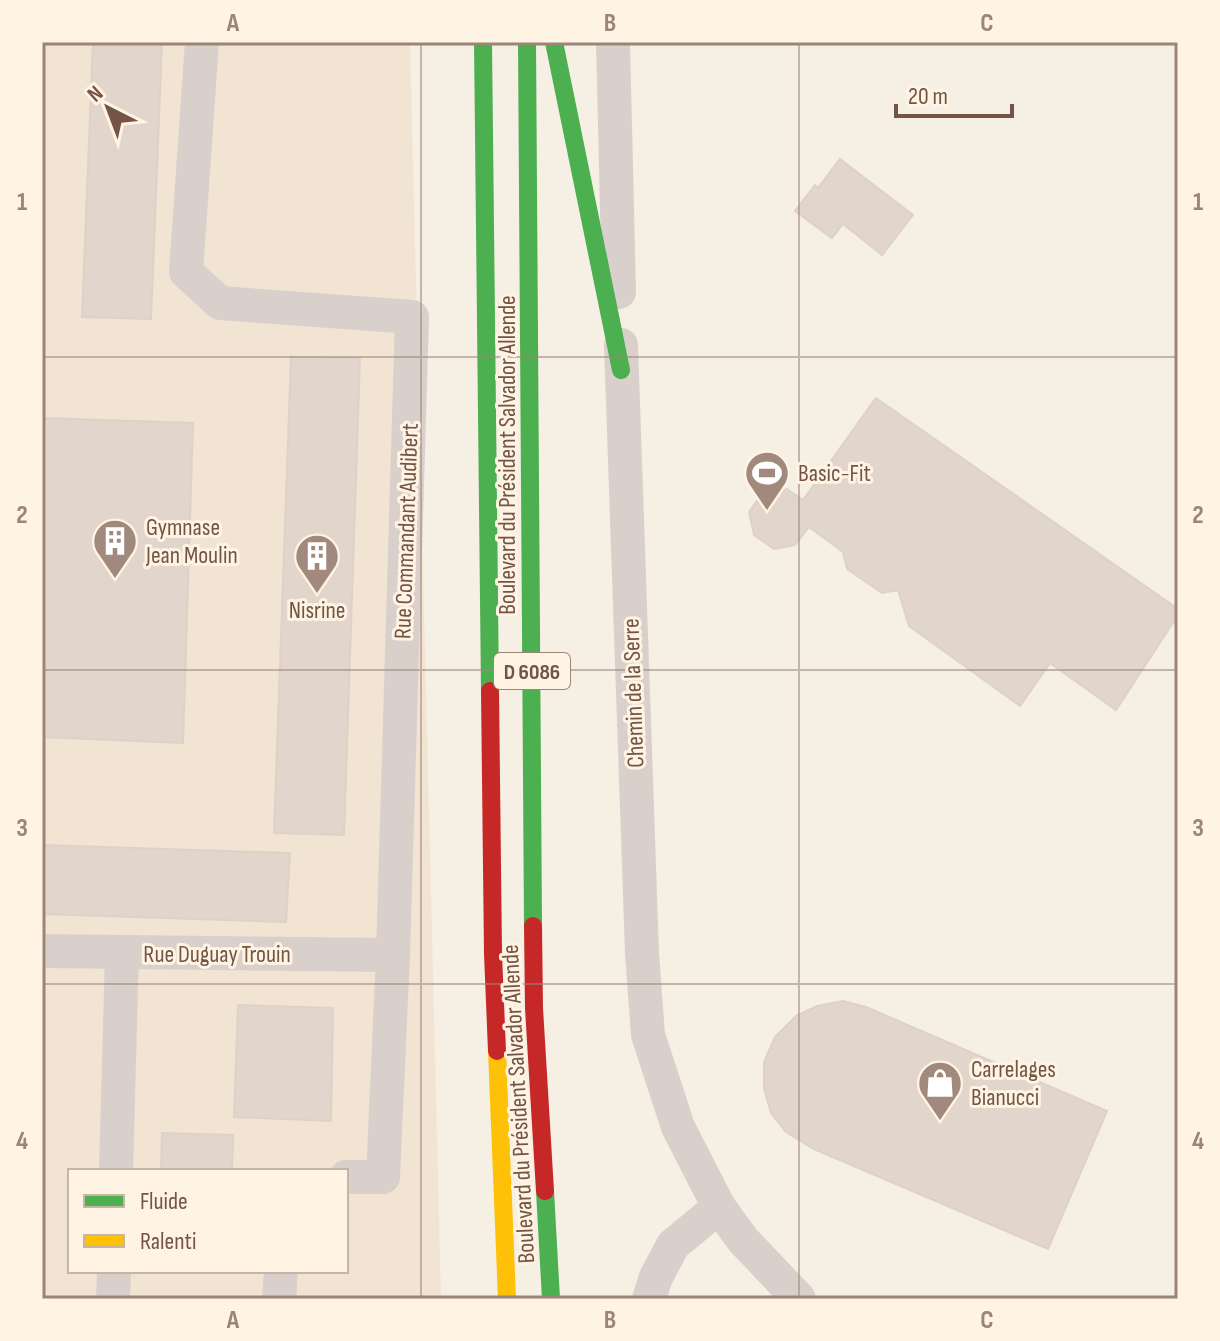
<svg xmlns="http://www.w3.org/2000/svg" width="1220" height="1341" viewBox="0 0 1220 1341" font-family="'Sofia Sans Condensed',sans-serif">
<rect width="100%" height="100%" fill="#f6efe4"/>
<path fill="#f2e4d3" fill-rule="evenodd" d="M 42,42 L 410,42 L 441,1299 L 42,1299 ZM 70,1171 L 346,1171 L 346,1271 L 70,1271 Z"/>
<g fill="#e2d6cc" stroke="#ded1c7" stroke-width="2">
<path d="M 93,42 L 162,42 L 151,319 L 82,317 Z"/>
<path d="M 840,159 L 913,215 L 882,255 L 843,224 L 832,238 L 795,211 L 815,185 L 818,188 Z"/>
<path d="M 291,357 L 360,358 L 344,835 L 274,833 Z"/>
<path d="M 876,398 L 1178,609 L 1178,615 L 1116,710 L 1050,663 L 1020,706 L 909,626 L 898,590 L 882,593 L 847,569 L 843,552 L 809,527 L 795,545 L 774,549 L 754,535 L 749,512 L 762,494 L 787,489 L 803,500 Z"/>
<path d="M 42,418 L 193,423 L 183,743 L 42,737 Z"/>
<path d="M 42,845 L 290,853 L 286,922 L 42,914 Z"/>
<path d="M 843,1001 L 866,1007 L 1107,1111 L 1048,1249 L 814,1149 L 786,1132 L 771,1113 L 764,1088 L 764,1062 L 775,1037 L 796,1016 L 817,1006 Z"/>
<path d="M 238,1005 L 333,1008 L 331,1121 L 234,1117 Z"/>
<path d="M 162,1133 L 233,1135 L 232,1171 L 161,1171 Z"/>
</g>
<g fill="none" stroke-linecap="round" stroke-linejoin="round">
<g stroke="#d9d0cb" stroke-width="34">
<path d="M 202,42 L 186,272 L 220,303 L 412,317 L 393,955 L 383,1177 L 346,1177"/>
<path d="M 613,42 L 619,292"/>
<path d="M 621,345 L 642,953 L 648,1035 L 678,1127 L 719,1207 L 743,1240 L 799,1299"/>
<path d="M 42,951 L 393,955"/>
<path d="M 116,1171 L 122,953"/>
<path d="M 113,1299 L 114,1271"/>
<path d="M 279,1299 L 281,1271"/>
<path d="M 649,1299 L 656,1277 L 673,1245 L 719,1207"/>
</g>
<g stroke="#4caf50" stroke-width="18">
<path d="M 483,42 L 490,691"/>
<path d="M 527,42 L 533,926"/>
<path d="M 554,42 L 621,370"/>
<path d="M 545,1191 L 551,1299"/>
</g>
<path stroke="#ffc107" stroke-width="18" d="M 497,1051 L 507,1299"/>
<g stroke="#c62828" stroke-width="18">
<path d="M 490,691 L 493,954 L 497,1051"/>
<path d="M 533,926 L 534,1008 L 545,1191"/>
</g>
</g>
<path fill="none" stroke="#9c8577" stroke-width="2" stroke-opacity="0.55" d="M 421,42 L 421,1299M 799,42 L 799,1299M 42,357 L 1178,357M 42,670 L 1178,670M 42,984 L 1178,984"/>
<defs>
<g id="stadium-pin" transform="scale(2.3)"><path d="M0 17L-7.5 6A9.5 9.5 0 1 1 7.5 6Z" fill="#a18a7d" stroke="#fff4e4"/><path d="M0-5a6.5 5 0 1 0 0 10a6.5 5 0 1 0 0-10ZM-3.5-1.8h7v3.6h-7Z" fill="#fff"/></g>
<g id="building-pin" transform="scale(2.3)"><path d="M0 17L-7.5 6A9.5 9.5 0 1 1 7.5 6Z" fill="#a18a7d" stroke="#fff4e4"/><path d="M-4-6H4V6H1V3H-1V6H-4ZM-2.5-4.3h1.7v1.8h-1.7ZM.8-4.3h1.7v1.8H.8ZM-2.5-1h1.7V.8h-1.7ZM.8-1h1.7V.8H.8Z" fill="#fff"/></g>
<g id="shop-pin" transform="scale(2.3)"><path d="M0 17L-7.5 6A9.5 9.5 0 1 1 7.5 6Z" fill="#a18a7d" stroke="#fff4e4"/><path d="M-5-2.5h2.3a2.7 3.5 0 0 1 5.4 0H5L5.5 6h-11ZM-1.5-2.5h3a1.5 2.3 0 0 0-3 0Z" fill="#fff"/></g>
</defs>
<g fill-rule="evenodd">
<use href="#stadium-pin" x="767" y="473"/>
<use href="#building-pin" x="115" y="541"/>
<use href="#building-pin" x="317" y="556"/>
<use href="#shop-pin" x="940" y="1083"/>
</g>
<g text-anchor="middle" stroke-width="6" stroke-linejoin="round" paint-order="stroke">
<rect fill="#fff4e4" stroke="#9d8475" stroke-width="2" x="494" y="653" width="76" height="36" rx="6"/>
<g font-size="22" font-weight="bold" fill="#735445">
<text x="532" y="679">D 6086</text>
</g>
<g font-size="24" fill="#735445" stroke="#fff4e4">
<text transform="translate(507 455) rotate(-90)" y="8">Boulevard du Président Salvador Allende</text>
<text transform="translate(406 531) rotate(-88)" y="8">Rue Commandant Audibert</text>
<text transform="translate(633 693) rotate(-92)" y="8">Chemin de la Serre</text>
<text x="217" y="962">Rue Duguay Trouin</text>
<text transform="translate(518 1104) rotate(-93)" y="8">Boulevard du Président Salvador Allende</text>
</g>
<g font-size="24" fill="#735445" stroke="#fff4e4" text-anchor="start">
<text x="798" y="481">Basic-Fit</text>
<text x="146" y="535">Gymnase<tspan x="146" dy="28">Jean Moulin</tspan></text>
<text x="317" y="618" text-anchor="middle">Nisrine</text>
<text x="971" y="1077">Carrelages<tspan x="971" dy="28">Bianucci</tspan></text>
</g>
</g>
<rect width="1220" height="1341" fill="none" stroke="#fff4e4" stroke-width="88"/>
<rect x="68" y="1169" width="280" height="104" fill="#fff4e4" stroke="#c7b4a4" stroke-width="2"/>
<rect x="84" y="1195" width="40" height="12" fill="#4caf50" stroke="#c7b4a4" stroke-width="2"/>
<text x="140" y="1209" font-size="24" fill="#735445">Fluide</text>
<rect x="84" y="1235" width="40" height="12" fill="#ffc107" stroke="#c7b4a4" stroke-width="2"/>
<text x="140" y="1249" font-size="24" fill="#735445">Ralenti</text>
<g transform="translate(108 108) rotate(318)" stroke="#fff4e4" stroke-width="6" paint-order="stroke">
<path d="M0-6L14 30L0 20L-14 30Z" fill="#735445"/>
<text y="-12" font-size="22" font-weight="bold" text-anchor="middle" fill="#735445">N</text>
</g>
<path d="M896 104v12h116v-12" fill="none" stroke="#735445" stroke-width="4"/>
<text x="908" y="104" font-size="24" fill="#735445" stroke="#fff4e4" stroke-width="6" paint-order="stroke">20 m</text>
<rect x="44" y="44" width="1132" height="1253" fill="none" stroke="#9c8577" stroke-width="3"/>
<g font-size="26" text-anchor="middle" font-weight="bold" fill="#9c8577">
<text x="233" y="31">A</text>
<text x="610" y="31">B</text>
<text x="987" y="31">C</text>
<text x="22" y="210">1</text>
<text x="1198" y="210">1</text>
<text x="22" y="523">2</text>
<text x="1198" y="523">2</text>
<text x="22" y="836">3</text>
<text x="1198" y="836">3</text>
<text x="22" y="1149">4</text>
<text x="1198" y="1149">4</text>
<text x="233" y="1328">A</text>
<text x="610" y="1328">B</text>
<text x="987" y="1328">C</text>
</g>
</svg>
